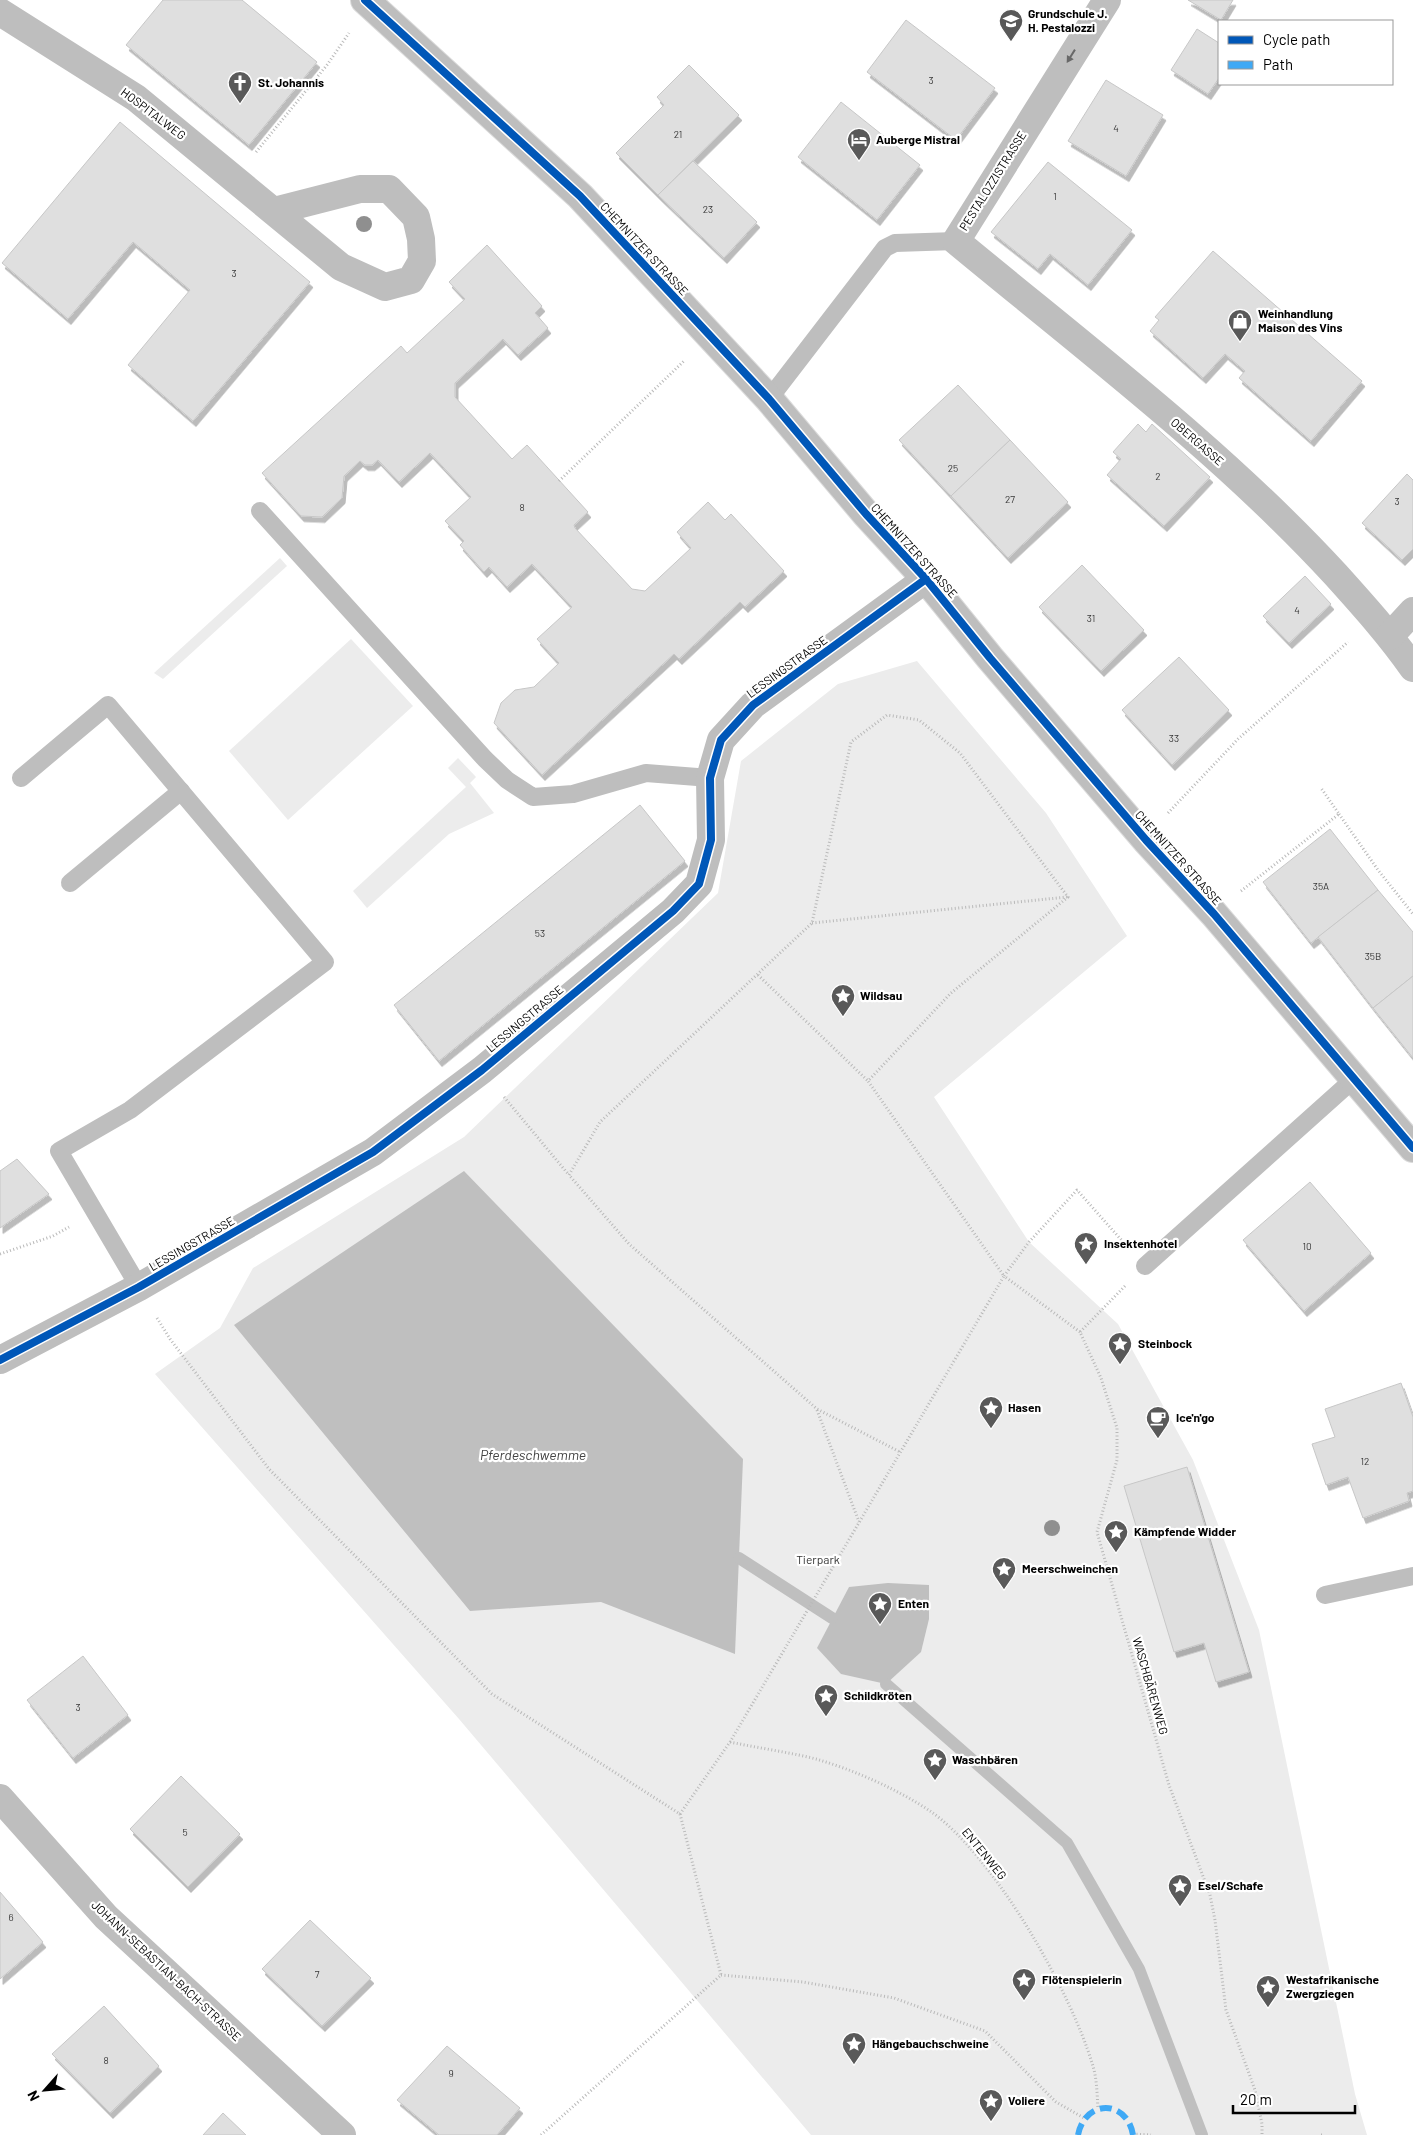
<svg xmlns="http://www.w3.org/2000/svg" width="1413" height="2135" viewBox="0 0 1413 2135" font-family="Barlow,sans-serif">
<defs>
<filter id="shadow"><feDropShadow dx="3" dy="5.5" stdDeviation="0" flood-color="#0004"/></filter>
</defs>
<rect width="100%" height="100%" fill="#fff"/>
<g fill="#ececec">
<path d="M 280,558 L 287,566 L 163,679 L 154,673 Z"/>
<path d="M 351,639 L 413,706 L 288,820 L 229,751 Z"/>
<path d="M 917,661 L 1046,813 L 1127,936 L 934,1097 L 1029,1242 L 1118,1324 L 1193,1460 L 1259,1630 L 1355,2094 L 1367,2135 L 811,2135 L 459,1719 L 155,1374 L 220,1328 L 253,1268 L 464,1137 L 718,893 L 741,761 L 838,684 Z"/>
<path d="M 458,758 L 476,777 L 470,783 L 494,813 L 449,834 L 367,908 L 353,891 L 466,787 L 448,768 Z"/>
</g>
<g fill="#bfbfbf">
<path d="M 464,1171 L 743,1459 L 735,1654 L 601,1602 L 470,1611 L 234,1325 Z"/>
<path d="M 888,1583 L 929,1585 L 929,1619 L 921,1652 L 886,1684 L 841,1674 L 817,1648 L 849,1587 Z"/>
</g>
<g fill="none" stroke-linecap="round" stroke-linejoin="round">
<g stroke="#bfbfbf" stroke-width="12">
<path d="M 739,1558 L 832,1618"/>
<path d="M 886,1684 L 1067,1843 L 1139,1969 L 1202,2135"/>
</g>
</g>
<g fill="#dfdfdf" stroke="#c7c7c7" filter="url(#shadow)">
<path d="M 163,0 L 242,0 L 317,62 L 249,145 L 126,45 Z"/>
<path d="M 1188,0 L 1233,0 L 1221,20 Z"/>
<path d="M 906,20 L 995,88 L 956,140 L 867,72 Z"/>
<path d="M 1197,29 L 1219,43 L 1219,78 L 1208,94 L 1171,70 Z"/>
<path d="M 689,65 L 739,115 L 658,195 L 616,153 L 664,105 L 657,97 Z"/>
<path d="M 1106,80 L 1163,115 L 1126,176 L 1068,141 Z"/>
<path d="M 841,102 L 920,165 L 877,220 L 798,157 Z"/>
<path d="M 120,122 L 310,282 L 193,421 L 128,365 L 190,290 L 133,242 L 68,319 L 2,263 Z"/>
<path d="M 693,161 L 757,222 L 724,258 L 658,195 Z"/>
<path d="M 1048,162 L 1132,230 L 1088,285 L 1050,254 L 1038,269 L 991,232 Z"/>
<path d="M 487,245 L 542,306 L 535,313 L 548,328 L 518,355 L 503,339 L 455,383 L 455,397 L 512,459 L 527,445 L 588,512 L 574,525 L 575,528 L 632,589 L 645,591 L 691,548 L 677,532 L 708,502 L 725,520 L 731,514 L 784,571 L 745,607 L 740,602 L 679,659 L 674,654 L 542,775 L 494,723 L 501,703 L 515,690 L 534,687 L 559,663 L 537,639 L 572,607 L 532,564 L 507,587 L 489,567 L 484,572 L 460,545 L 464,541 L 445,521 L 471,497 L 430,453 L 399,482 L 378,460 L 372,465 L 365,465 L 360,461 L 344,476 L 342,498 L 322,517 L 301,516 L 262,473 L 401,346 L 407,353 L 465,299 L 449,282 Z"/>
<path d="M 1213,251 L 1362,381 L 1311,441 L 1239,378 L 1245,371 L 1225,354 L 1203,378 L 1150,331 L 1159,320 L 1155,317 Z"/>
<path d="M 958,385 L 1010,440 L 951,496 L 899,440 Z"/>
<path d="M 1138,424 L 1146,432 L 1152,424 L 1210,477 L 1164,526 L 1107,475 L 1121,459 L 1113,452 Z"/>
<path d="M 1010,440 L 1068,502 L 1008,558 L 951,496 Z"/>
<path d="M 1407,474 L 1413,480 L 1413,549 L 1402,560 L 1362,523 Z"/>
<path d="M 1082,565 L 1144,630 L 1101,671 L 1039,607 Z"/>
<path d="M 1305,576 L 1331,604 L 1289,643 L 1263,616 Z"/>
<path d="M 1179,657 L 1229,710 L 1172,765 L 1122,710 Z"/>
<path d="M 640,805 L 685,861 L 439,1061 L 394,1005 Z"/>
<path d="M 1330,829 L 1378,890 L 1311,943 L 1263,882 Z"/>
<path d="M 1378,890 L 1413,932 L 1413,976 L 1373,1008 L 1318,937 Z"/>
<path d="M 1413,976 L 1413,1058 L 1373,1008 Z"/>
<path d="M 17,1159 L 49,1194 L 0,1228 L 0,1171 Z"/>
<path d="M 1310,1182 L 1371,1253 L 1304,1311 L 1243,1240 Z"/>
<path d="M 1401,1383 L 1413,1417 L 1413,1491 L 1407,1493 L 1409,1501 L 1363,1518 L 1348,1477 L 1326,1485 L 1312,1444 L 1335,1437 L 1325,1409 Z"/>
<path d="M 1187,1467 L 1249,1672 L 1216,1682 L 1204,1643 L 1174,1652 L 1124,1486 Z"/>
<path d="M 83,1656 L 128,1715 L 73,1758 L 27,1700 Z"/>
<path d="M 181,1776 L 240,1834 L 188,1887 L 130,1829 Z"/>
<path d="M 0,1892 L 43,1942 L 0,1979 Z"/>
<path d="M 310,1920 L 371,1978 L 322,2026 L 262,1969 Z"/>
<path d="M 104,2006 L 159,2066 L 110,2113 L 52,2054 Z"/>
<path d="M 447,2046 L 520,2108 L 497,2135 L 439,2135 L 397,2100 Z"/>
<path d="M 223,2113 L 246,2135 L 203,2135 Z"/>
</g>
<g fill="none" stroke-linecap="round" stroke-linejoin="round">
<g stroke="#dbdbdb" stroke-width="30">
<path id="primary" d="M 365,0 L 580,196 L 769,399 L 866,514 L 926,579 L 990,658 L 1146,840 L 1214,914 L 1413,1148"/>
</g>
<g stroke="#b9b9b9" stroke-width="3" stroke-dasharray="1 2.5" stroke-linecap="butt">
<path d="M 256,152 L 327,65 L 349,33"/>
<path d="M 559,481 L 685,360"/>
<path d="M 1168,813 L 1238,739 L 1348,642"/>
<path d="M 1339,814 L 1378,870 L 1413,914"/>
<path d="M 1241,891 L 1339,814 L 1321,788"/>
<path d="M 812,923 L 1067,897"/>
<path d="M 758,975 L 868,1081"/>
<path d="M 504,1097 L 569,1175"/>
<path d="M 0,1254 L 53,1236 L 69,1227"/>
<path d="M 1125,1286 L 1080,1332 L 1101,1378 L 1117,1428 L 1117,1460 L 1097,1532 L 1169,1785 L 1210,1895 L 1215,1920 L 1226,2010 L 1255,2090 L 1262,2124 L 1262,2135"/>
<path d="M 157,1318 L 170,1339 L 269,1469 L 492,1694 L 680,1814 L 721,1975 L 541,2135"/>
<path d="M 1080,1332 L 1004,1276 L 1029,1242 L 1077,1190 L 1124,1243"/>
<path d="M 817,1410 L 859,1522"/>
<path d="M 730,1742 C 758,1748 788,1752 816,1759 C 854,1770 897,1789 930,1811 C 993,1854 1070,1990 1092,2063 C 1097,2077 1097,2094 1098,2109"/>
<path d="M 680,1814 L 730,1742 L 1004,1276 L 868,1081 L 951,993 L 1068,897 L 960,753 L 919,720 L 887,715 L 851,742 L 812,923 L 600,1122 L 569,1175 L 629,1244 L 817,1409 L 900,1452"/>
<path d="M 721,1975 L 803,1982 L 894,1998 L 985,2031 L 1056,2102 L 1084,2118"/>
<path d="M 1133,2134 L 1151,2135"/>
<path d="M 1321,2135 L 1323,2135"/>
</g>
<g stroke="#bebebe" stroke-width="18">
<path d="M 769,399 L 885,248 L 895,243 L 956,241"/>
<path d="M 260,511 L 485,759 L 507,780 L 533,797 L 573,794 L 646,773 L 710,778"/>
<path d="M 21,778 L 108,705 L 325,962 L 130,1110 L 59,1151 L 139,1287"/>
<path d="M 70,883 L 181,791"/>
<path d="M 1145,1266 L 1355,1078"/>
<path d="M 1325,1595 L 1413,1576"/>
</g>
<g stroke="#bebebe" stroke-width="28">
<path d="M 1107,0 L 956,241 C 1085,348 1222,451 1336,575 C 1363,605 1390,635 1413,668"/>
<path d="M 0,12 L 136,98 L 341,267 L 385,287 L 411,280 L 422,261 L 421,239 L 416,217 L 389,189 L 360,189 L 274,211"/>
<path d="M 1390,636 L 1413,611"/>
<path d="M 0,1360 L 139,1287 L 373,1152 L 482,1070 L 673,911 L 699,884 L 711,840 L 710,778 L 721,740 L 753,705 L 926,579"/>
<path d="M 0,1798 L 106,1917 L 342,2135"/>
</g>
<use href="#primary" stroke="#bebebe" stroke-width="28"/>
<path stroke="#3fa9f5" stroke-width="6" stroke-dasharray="12 6" stroke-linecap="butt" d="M 1078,2135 C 1085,2099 1127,2099 1133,2135"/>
<g stroke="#fff" stroke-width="11">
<g id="cycleway">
<path d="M 365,0 L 580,196 L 769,399 L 866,514 L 926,579 L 990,658 L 1146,840 L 1214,914 L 1413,1148"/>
<path d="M 0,1360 L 139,1287 L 373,1152 L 482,1070 L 673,911 L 699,884 L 711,840 L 710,778 L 721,740 L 753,705 L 926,579"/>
</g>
</g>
<use href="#cycleway" stroke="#0057b8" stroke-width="8"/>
</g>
<g fill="#8f8f8f">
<circle cx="364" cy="224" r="8"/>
<circle cx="1052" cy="1528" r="8"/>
</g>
<defs><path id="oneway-solid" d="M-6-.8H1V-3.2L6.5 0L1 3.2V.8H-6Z" transform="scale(1.25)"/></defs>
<use fill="#686868" href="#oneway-solid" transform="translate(1071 56) rotate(122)"/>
<defs>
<g id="school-pin" transform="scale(1.25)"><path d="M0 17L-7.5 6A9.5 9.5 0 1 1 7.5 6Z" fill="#595959" stroke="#fff"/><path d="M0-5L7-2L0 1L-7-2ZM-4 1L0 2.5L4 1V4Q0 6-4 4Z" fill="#fff"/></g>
<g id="church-pin" transform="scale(1.25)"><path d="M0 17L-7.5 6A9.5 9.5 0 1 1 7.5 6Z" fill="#595959" stroke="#fff"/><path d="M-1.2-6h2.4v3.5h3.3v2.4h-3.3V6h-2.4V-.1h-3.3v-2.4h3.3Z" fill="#fff"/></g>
<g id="hotel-pin" transform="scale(1.25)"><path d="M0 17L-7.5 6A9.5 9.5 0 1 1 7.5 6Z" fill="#595959" stroke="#fff"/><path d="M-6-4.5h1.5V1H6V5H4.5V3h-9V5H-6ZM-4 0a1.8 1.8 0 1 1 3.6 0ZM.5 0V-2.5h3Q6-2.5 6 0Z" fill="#fff"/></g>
<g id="shop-pin" transform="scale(1.25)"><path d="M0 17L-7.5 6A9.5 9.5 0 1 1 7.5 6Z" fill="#595959" stroke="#fff"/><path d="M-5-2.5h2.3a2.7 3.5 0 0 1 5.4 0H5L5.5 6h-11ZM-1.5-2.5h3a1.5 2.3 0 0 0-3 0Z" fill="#fff"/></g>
<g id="sight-pin" transform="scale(1.25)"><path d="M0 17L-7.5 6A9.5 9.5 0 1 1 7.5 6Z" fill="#595959" stroke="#fff"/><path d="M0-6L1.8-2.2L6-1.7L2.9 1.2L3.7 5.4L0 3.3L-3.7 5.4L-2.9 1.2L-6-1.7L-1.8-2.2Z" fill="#fff"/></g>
<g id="cafe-pin" transform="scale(1.25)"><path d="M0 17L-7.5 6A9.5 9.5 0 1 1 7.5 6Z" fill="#595959" stroke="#fff"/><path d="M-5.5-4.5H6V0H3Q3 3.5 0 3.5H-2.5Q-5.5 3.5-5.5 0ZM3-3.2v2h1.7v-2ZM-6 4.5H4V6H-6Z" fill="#fff"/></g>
</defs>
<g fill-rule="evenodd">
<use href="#school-pin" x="1011" y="21"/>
<use href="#church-pin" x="240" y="83"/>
<use href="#hotel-pin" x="859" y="140"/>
<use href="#shop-pin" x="1240" y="321"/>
<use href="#sight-pin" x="843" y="996"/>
<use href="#sight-pin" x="1086" y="1244"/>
<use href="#sight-pin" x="1120" y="1344"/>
<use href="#sight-pin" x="991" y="1408"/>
<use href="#cafe-pin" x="1158" y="1418"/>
<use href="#sight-pin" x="1116" y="1532"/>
<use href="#sight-pin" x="1004" y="1569"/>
<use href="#sight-pin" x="880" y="1604"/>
<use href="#sight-pin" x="826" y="1696"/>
<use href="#sight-pin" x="935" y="1760"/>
<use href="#sight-pin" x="1180" y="1886"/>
<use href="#sight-pin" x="1024" y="1980"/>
<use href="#sight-pin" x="1268" y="1987"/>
<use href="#sight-pin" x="854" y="2044"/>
<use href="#sight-pin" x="991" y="2101"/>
</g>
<g text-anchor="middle" stroke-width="4.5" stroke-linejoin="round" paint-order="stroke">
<g font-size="10" fill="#383838">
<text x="931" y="84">3</text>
<text x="1116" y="132">4</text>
<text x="678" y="138">21</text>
<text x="1055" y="200">1</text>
<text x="708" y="213">23</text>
<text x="234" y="277">3</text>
<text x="953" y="472">25</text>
<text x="1158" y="480">2</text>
<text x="1010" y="503">27</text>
<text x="1397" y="505">3</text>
<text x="522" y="511">8</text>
<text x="1297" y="614">4</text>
<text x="1091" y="622">31</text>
<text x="1174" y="742">33</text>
<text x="1321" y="890">35A</text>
<text x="540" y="937">53</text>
<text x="1373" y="960">35B</text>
<text x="1307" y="1250">10</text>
<text x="1365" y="1465">12</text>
<text x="78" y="1711">3</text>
<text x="185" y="1836">5</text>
<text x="11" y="1921">6</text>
<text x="317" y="1978">7</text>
<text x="106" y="2064">8</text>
<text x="451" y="2077">9</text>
</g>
<g font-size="12" font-weight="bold" fill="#000" stroke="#fff" text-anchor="start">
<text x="1028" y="18">Grundschule J.<tspan x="1028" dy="14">H. Pestalozzi</tspan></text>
<text x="258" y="87">St. Johannis</text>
<text x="876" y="144">Auberge Mistral</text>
<text x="1258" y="318">Weinhandlung<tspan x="1258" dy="14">Maison des Vins</tspan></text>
<text x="860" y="1000">Wildsau</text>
<text x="1104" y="1248">Insektenhotel</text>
<text x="1138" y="1348">Steinbock</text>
<text x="1008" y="1412">Hasen</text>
<text x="1176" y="1422">Ice'n'go</text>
<text x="1134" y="1536">Kämpfende Widder</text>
<text x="1022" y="1573">Meerschweinchen</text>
<text x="898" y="1608">Enten</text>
<text x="844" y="1700">Schildkröten</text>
<text x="952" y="1764">Waschbären</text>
<text x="1198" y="1890">Esel/Schafe</text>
<text x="1042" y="1984">Flötenspielerin</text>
<text x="1286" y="1984">Westafrikanische<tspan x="1286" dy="14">Zwergziegen</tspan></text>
<text x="872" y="2048">Hängebauchschweine</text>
<text x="1008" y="2105">Voliere</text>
</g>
<g font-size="12" fill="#000" stroke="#fff">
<text transform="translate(153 114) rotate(37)" y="4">HOSPITALWEG</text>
<text transform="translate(993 181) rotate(-58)" y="4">PESTALOZZISTRASSE</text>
<text transform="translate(644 249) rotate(47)" y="4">CHEMNITZER STRASSE</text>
<text transform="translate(1197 442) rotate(41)" y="4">OBERGASSE</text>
<text transform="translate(914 551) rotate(48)" y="4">CHEMNITZER STRASSE</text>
<text transform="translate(787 667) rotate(-36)" y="4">LESSINGSTRASSE</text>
<text transform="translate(1178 858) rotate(48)" y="4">CHEMNITZER STRASSE</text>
<text transform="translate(525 1019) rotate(-40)" y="4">LESSINGSTRASSE</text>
<text transform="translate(192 1244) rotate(-30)" y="4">LESSINGSTRASSE</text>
<text transform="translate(1150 1686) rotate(74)" y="4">WASCHBÄRENWEG</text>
<text transform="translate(984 1854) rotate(51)" y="4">ENTENWEG</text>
<text transform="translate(166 1971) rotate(43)" y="4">JOHANN-SEBASTIAN-BACH-STRASSE</text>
</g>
<g font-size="12" fill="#333" stroke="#fff">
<text x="818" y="1564">Tierpark</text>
</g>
<g font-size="14" font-style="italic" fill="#444" stroke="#fff">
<text x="533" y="1460">Pferdeschwemme</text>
</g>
</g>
<rect x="1218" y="20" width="175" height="65" fill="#ffffff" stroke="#999999"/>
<rect x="1228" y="36" width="25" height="8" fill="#0057b8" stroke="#999999"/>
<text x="1263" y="45" font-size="15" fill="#000000">Cycle path</text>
<rect x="1228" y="61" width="25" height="8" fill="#3fa9f5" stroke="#999999"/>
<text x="1263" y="70" font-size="15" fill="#000000">Path</text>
<g transform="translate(45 2090) rotate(243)" stroke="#ffffff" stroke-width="4" paint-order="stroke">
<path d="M0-4L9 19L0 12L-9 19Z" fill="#000000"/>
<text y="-8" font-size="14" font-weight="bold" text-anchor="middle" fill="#000000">N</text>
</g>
<path d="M1233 2105v8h122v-8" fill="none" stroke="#000000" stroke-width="2.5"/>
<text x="1240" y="2105" font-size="15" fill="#000000" stroke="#ffffff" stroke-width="4" paint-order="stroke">20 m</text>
</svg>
